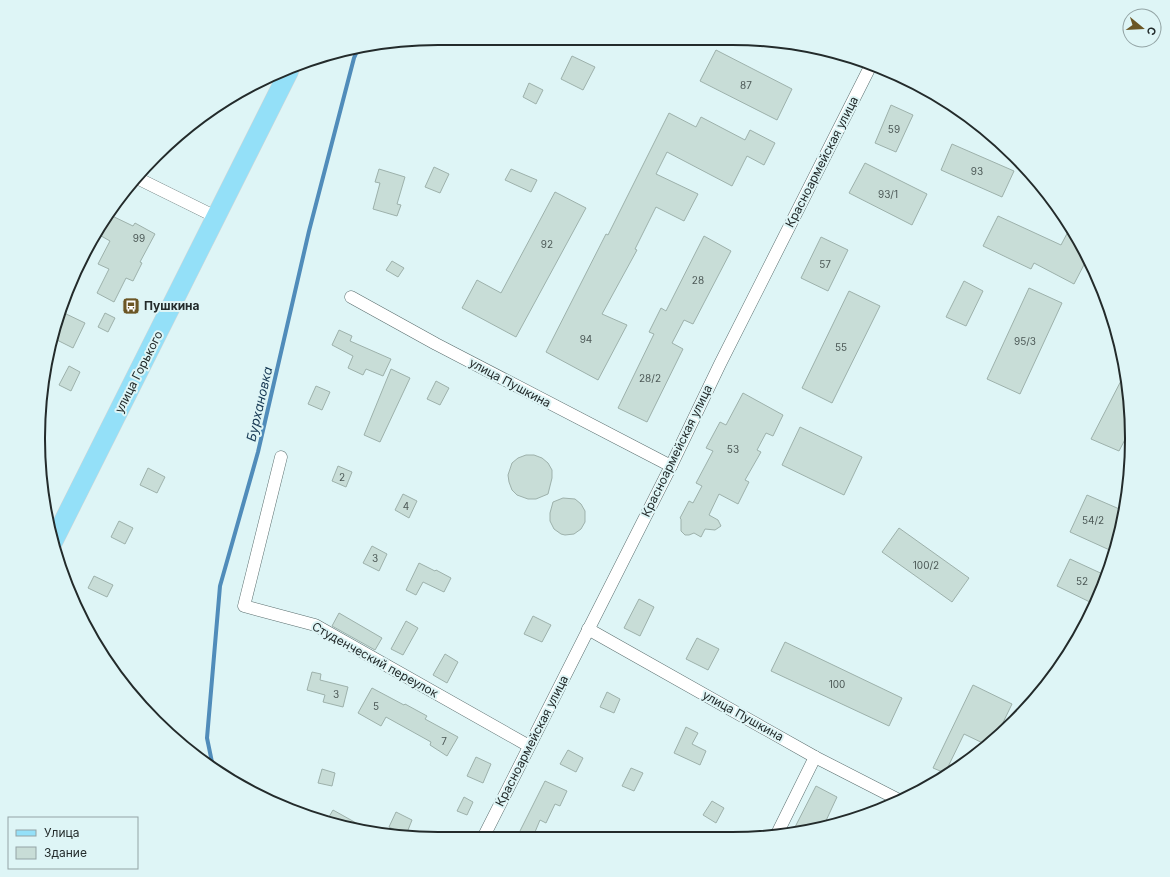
<svg xmlns="http://www.w3.org/2000/svg" width="1170" height="877" viewBox="0 0 1170 877" font-family="Inter,sans-serif">
<rect width="100%" height="100%" fill="#def5f6"/>
<g fill="none" stroke-linecap="round" stroke-linejoin="round">
<path stroke="#508cba" stroke-width="4" d="M 213,767 L 207,738 L 220,586 L 258,452 L 309,231 L 354,58 L 358,49"/>
</g>
<g fill="#c8ddd7" stroke="#9db1ab">
<path d="M 716,50 L 792,89 L 777,120 L 700,81 Z"/>
<path d="M 572,56 L 595,67 L 583,90 L 561,79 Z"/>
<path d="M 529,83 L 543,90 L 536,104 L 523,97 Z"/>
<path d="M 891,105 L 913,115 L 896,152 L 875,143 Z"/>
<path d="M 669,113 L 696,127 L 701,117 L 745,140 L 750,130 L 775,143 L 764,165 L 747,156 L 732,186 L 667,152 L 656,174 L 698,194 L 684,221 L 656,207 L 635,249 L 637,250 L 602,314 L 627,325 L 598,380 L 546,352 L 606,234 L 608,235 Z"/>
<path d="M 952,144 L 1014,171 L 1002,197 L 941,170 Z"/>
<path d="M 865,163 L 927,194 L 912,225 L 849,193 Z"/>
<path d="M 434,167 L 449,174 L 440,193 L 425,187 Z"/>
<path d="M 379,169 L 405,177 L 397,204 L 401,205 L 397,216 L 373,209 L 380,183 L 375,182 Z"/>
<path d="M 511,169 L 537,180 L 531,192 L 505,180 Z"/>
<path d="M 555,192 L 586,208 L 516,337 L 462,308 L 477,280 L 501,293 Z"/>
<path d="M 108,214 L 133,226 L 135,223 L 155,234 L 140,262 L 142,263 L 133,281 L 126,278 L 114,302 L 97,293 L 109,269 L 98,264 L 110,241 L 96,233 Z"/>
<path d="M 998,216 L 1061,245 L 1070,228 L 1088,257 L 1074,284 L 1034,263 L 1031,269 L 983,246 Z"/>
<path d="M 704,236 L 731,251 L 693,324 L 684,320 L 672,343 L 683,349 L 647,422 L 618,408 L 654,334 L 649,332 L 661,308 L 666,311 Z"/>
<path d="M 821,237 L 848,250 L 828,291 L 801,278 Z"/>
<path d="M 392,261 L 404,268 L 398,277 L 386,270 Z"/>
<path d="M 964,281 L 983,291 L 966,326 L 946,317 Z"/>
<path d="M 1029,288 L 1062,303 L 1020,394 L 987,379 Z"/>
<path d="M 849,291 L 880,306 L 832,403 L 802,388 Z"/>
<path d="M 62,312 L 85,323 L 73,348 L 53,338 Z"/>
<path d="M 105,313 L 115,318 L 108,332 L 98,327 Z"/>
<path d="M 339,330 L 352,336 L 350,341 L 391,359 L 383,376 L 366,369 L 363,375 L 348,368 L 353,356 L 332,345 Z"/>
<path d="M 69,366 L 80,372 L 71,391 L 59,385 Z"/>
<path d="M 391,369 L 410,378 L 380,442 L 364,435 Z"/>
<path d="M 1125,373 L 1131,413 L 1131,428 L 1119,451 L 1091,439 Z"/>
<path d="M 436,381 L 449,388 L 440,405 L 427,399 Z"/>
<path d="M 316,386 L 330,392 L 322,410 L 308,404 Z"/>
<path d="M 743,393 L 783,415 L 773,436 L 766,433 L 757,450 L 761,452 L 745,480 L 749,482 L 738,504 L 719,494 L 709,515 L 718,520 L 721,526 L 715,530 L 705,529 L 701,537 L 694,533 L 689,535 L 685,535 L 681,531 L 681,519 L 680,518 L 689,501 L 693,503 L 702,486 L 696,483 L 713,451 L 706,448 L 720,422 L 726,425 Z"/>
<path d="M 800,427 L 862,457 L 844,495 L 782,465 Z"/>
<path d="M 526,455 L 534,455 L 542,458 L 548,463 L 552,470 L 552,478 L 548,494 L 536,499 L 528,499 L 517,495 L 512,490 L 509,482 L 508,475 L 512,463 L 518,458 Z"/>
<path d="M 338,466 L 352,472 L 346,487 L 332,481 Z"/>
<path d="M 148,468 L 165,477 L 157,493 L 140,485 Z"/>
<path d="M 403,494 L 417,501 L 409,518 L 395,510 Z"/>
<path d="M 1087,495 L 1124,511 L 1114,552 L 1070,532 Z"/>
<path d="M 563,498 L 575,499 L 581,504 L 585,511 L 585,522 L 581,529 L 574,534 L 565,535 L 561,534 L 554,529 L 550,521 L 550,513 L 553,502 Z"/>
<path d="M 119,521 L 133,528 L 125,544 L 111,537 Z"/>
<path d="M 899,528 L 969,578 L 952,602 L 882,552 Z"/>
<path d="M 372,546 L 387,554 L 379,571 L 363,563 Z"/>
<path d="M 1070,559 L 1107,576 L 1094,604 L 1057,586 Z"/>
<path d="M 419,563 L 435,571 L 436,570 L 451,578 L 444,592 L 423,582 L 416,595 L 406,590 Z"/>
<path d="M 94,576 L 113,585 L 107,597 L 88,588 Z"/>
<path d="M 639,599 L 654,607 L 640,636 L 624,628 Z"/>
<path d="M 339,613 L 382,638 L 375,650 L 332,626 Z"/>
<path d="M 533,616 L 551,625 L 542,642 L 524,634 Z"/>
<path d="M 406,621 L 418,628 L 403,655 L 391,649 Z"/>
<path d="M 697,638 L 719,649 L 708,670 L 686,659 Z"/>
<path d="M 785,642 L 902,698 L 889,726 L 771,671 Z"/>
<path d="M 445,654 L 458,662 L 447,683 L 433,675 Z"/>
<path d="M 312,672 L 321,674 L 320,680 L 348,687 L 343,707 L 323,702 L 325,695 L 307,690 Z"/>
<path d="M 973,685 L 1012,704 L 996,737 L 987,745 L 964,734 L 945,773 L 933,768 Z"/>
<path d="M 372,688 L 404,705 L 405,704 L 427,716 L 425,719 L 458,737 L 447,756 L 430,745 L 431,742 L 386,717 L 381,726 L 358,713 Z"/>
<path d="M 607,692 L 620,699 L 614,713 L 600,707 Z"/>
<path d="M 686,727 L 698,733 L 692,744 L 706,751 L 700,765 L 674,753 Z"/>
<path d="M 568,750 L 583,758 L 576,772 L 560,764 Z"/>
<path d="M 476,757 L 491,764 L 483,783 L 467,776 Z"/>
<path d="M 631,768 L 643,773 L 634,791 L 622,786 Z"/>
<path d="M 322,769 L 335,773 L 332,786 L 318,783 Z"/>
<path d="M 545,781 L 567,791 L 560,806 L 555,804 L 546,823 L 540,820 L 535,832 L 546,837 L 517,837 Z"/>
<path d="M 816,786 L 837,797 L 824,825 L 792,833 Z"/>
<path d="M 464,797 L 473,802 L 467,815 L 457,811 Z"/>
<path d="M 712,801 L 724,808 L 716,823 L 703,815 Z"/>
<path d="M 333,810 L 367,829 L 367,831 L 335,825 L 326,822 Z"/>
<path d="M 396,812 L 412,820 L 406,835 L 389,827 Z"/>
</g>
<g fill="none" stroke-linecap="round" stroke-linejoin="round">
<g stroke="#596d6d" stroke-width="13">
<g id="minor">
<path d="M 137,178 L 216,217"/>
<path d="M 351,297 L 436,344 L 671,466"/>
<path d="M 281,457 L 244,606 L 315,625 L 529,746"/>
<path d="M 588,629 L 815,757 L 899,800"/>
<path d="M 776,836 L 815,757"/>
<path d="M 483,838 L 671,466 L 720,364 L 871,65"/>
</g>
</g>
<g stroke="#d3d5d5" stroke-width="20">
<path id="primary" d="M 52,544 L 289,71"/>
</g>
<use href="#minor" stroke="#fff" stroke-width="12"/>
<use href="#primary" stroke="#94e0f8" stroke-width="19"/>
</g>
<defs>
<g id="bus-square" transform="scale(0.9)"><rect x="-9" y="-9" width="18" height="18" rx="4" fill="#6b5625" stroke="#def5f6"/><path d="M-5-6H5V4H4V6H2V4H-2V6H-4V4H-5ZM-3.5-4V0h7V-4ZM-3.5 1.2v1.5H-2V1.2ZM2 1.2v1.5H3.5V1.2Z" fill="#fff"/></g>
</defs>
<g fill-rule="evenodd">
<use href="#bus-square" x="131" y="306"/>
</g>
<g text-anchor="middle" stroke-width="4" stroke-linejoin="round" paint-order="stroke">
<g font-size="10" fill="#4c5856">
<text x="746" y="89">87</text>
<text x="894" y="133">59</text>
<text x="977" y="175">93</text>
<text x="888" y="198">93/1</text>
<text x="139" y="242">99</text>
<text x="547" y="248">92</text>
<text x="825" y="268">57</text>
<text x="698" y="284">28</text>
<text x="586" y="343">94</text>
<text x="1025" y="345">95/3</text>
<text x="841" y="351">55</text>
<text x="650" y="382">28/2</text>
<text x="733" y="453">53</text>
<text x="342" y="481">2</text>
<text x="406" y="510">4</text>
<text x="1093" y="524">54/2</text>
<text x="375" y="562">3</text>
<text x="926" y="569">100/2</text>
<text x="1082" y="585">52</text>
<text x="837" y="688">100</text>
<text x="336" y="698">3</text>
<text x="376" y="710">5</text>
<text x="444" y="745">7</text>
</g>
<g font-size="12" fill="#232b2b" stroke="#def5f6">
<text transform="translate(822 162) rotate(-63)" y="4">Красноармейская улица</text>
<text transform="translate(139 372) rotate(-63)" y="4">улица Горького</text>
<text transform="translate(510 383) rotate(28)" y="4">улица Пушкина</text>
<text transform="translate(677 451) rotate(-64)" y="4">Красноармейская улица</text>
<text transform="translate(375 660) rotate(29)" y="4">Студенческий переулок</text>
<text transform="translate(743 716) rotate(29)" y="4">улица Пушкина</text>
<text transform="translate(532 741) rotate(-63)" y="4">Красноармейская улица</text>
</g>
<g font-size="12" font-weight="bold" fill="#232b2b" stroke="#def5f6" text-anchor="start">
<text x="144" y="310">Пушкина</text>
</g>
<g font-size="13" font-style="italic" fill="#163853" stroke="#def5f6">
<text transform="translate(259 404) rotate(-77)" y="5">Бурхановка</text>
</g>
</g>
<path d="M0 0H1170V877H0ZM438 45H732A393 393 0 0 1 1125 438V439A393 393 0 0 1 732 832H438A393 393 0 0 1 45 439V438A393 393 0 0 1 438 45Z" fill="#def5f6" fill-rule="evenodd"/>
<path fill="none" stroke="#232b2b" stroke-width="2" d="M438 45H732A393 393 0 0 1 1125 438V439A393 393 0 0 1 732 832H438A393 393 0 0 1 45 439V438A393 393 0 0 1 438 45Z"/>
<rect x="8" y="817" width="130" height="52" fill="#def5f6" stroke="#93a4a5"/>
<rect x="16" y="830" width="20" height="6" fill="#94e0f8" stroke="#93a4a5"/>
<text x="44" y="837" font-size="12" fill="#232b2b">Улица</text>
<rect x="16" y="847" width="20" height="12" fill="#c8ddd7" stroke="#93a4a5"/>
<text x="44" y="857" font-size="12" fill="#232b2b">Здание</text>
<g transform="translate(1142 28) rotate(108)"><circle r="19" fill="#def5f6" stroke="#93a4a5"/>
<path d="M0-3L7 15L0 10L-7 15Z" fill="#6b5625"/>
<text y="-6" font-size="11" font-weight="bold" text-anchor="middle" fill="#232b2b">С</text>
</g>
</svg>
